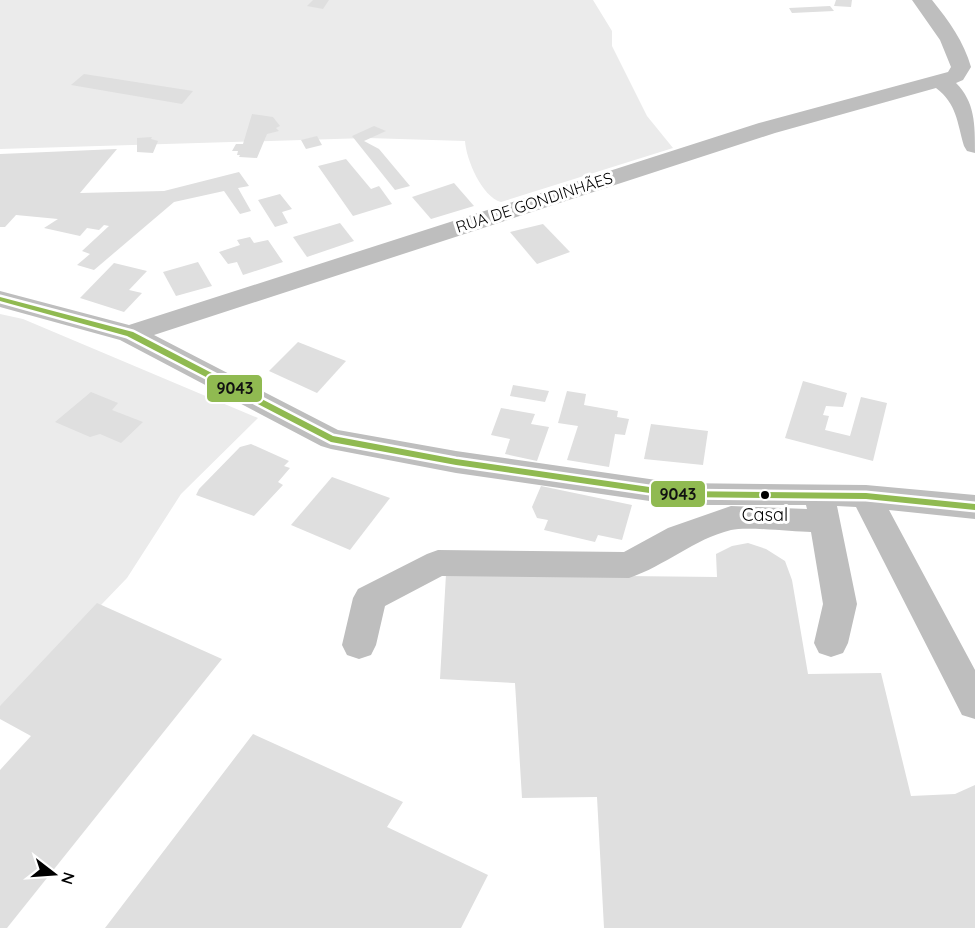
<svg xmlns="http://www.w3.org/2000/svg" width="975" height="928" viewBox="0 0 975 928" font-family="Quicksand,sans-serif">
<rect width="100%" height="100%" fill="#fff"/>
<g fill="#ebebeb">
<path d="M 0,0 L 593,0 L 612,31 L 612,46 L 647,116 L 673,148 L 501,202 C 482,197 466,159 465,141 L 367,138 L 0,149 Z"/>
<path d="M 0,314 L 23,319 L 258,418 L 181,494 L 127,578 L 0,710 Z"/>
</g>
<g fill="#dfdfdf">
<path d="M 313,0 L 329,0 L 323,9 L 307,6 Z"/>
<path d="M 836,0 L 852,0 L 851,7 L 834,6 Z"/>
<path d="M 830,6 L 834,11 L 792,13 L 789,8 Z"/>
<path d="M 84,74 L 110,78 L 193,91 L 182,104 L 71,85 Z"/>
<path d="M 252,114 L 273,117 L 280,126 L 276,128 L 279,131 L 267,134 L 257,158 L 239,157 L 240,155 L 237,155 L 238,151 L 232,151 L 236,144 L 243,144 Z"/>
<path d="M 374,126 L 386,131 L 364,141 L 379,149 L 410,186 L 395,190 L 352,136 Z"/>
<path d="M 317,136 L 322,145 L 306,149 L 301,140 Z"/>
<path d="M 152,137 L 151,139 L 158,141 L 153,153 L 137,152 L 137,138 Z"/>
<path d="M 117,149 L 80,193 L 164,191 L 239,172 L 249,186 L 238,188 L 251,211 L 240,214 L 224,191 L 174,202 L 94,270 L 77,265 L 90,254 L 82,251 L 109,226 L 104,225 L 99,230 L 87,228 L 80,236 L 44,228 L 58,219 L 16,215 L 5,227 L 0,227 L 0,154 Z"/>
<path d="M 346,159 L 371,189 L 379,186 L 392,204 L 353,216 L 318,166 Z"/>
<path d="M 454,183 L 474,206 L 431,219 L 412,197 Z"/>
<path d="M 280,194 L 292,209 L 282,212 L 288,223 L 275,227 L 258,200 Z"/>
<path d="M 340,223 L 354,241 L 307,257 L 293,237 Z"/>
<path d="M 543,224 L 570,252 L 537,264 L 510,232 Z"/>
<path d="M 250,237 L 254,243 L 268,240 L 283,262 L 243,275 L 237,262 L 228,264 L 219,252 L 240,245 L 237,240 Z"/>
<path d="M 198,262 L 212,286 L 176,296 L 163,272 Z"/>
<path d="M 114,263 L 147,271 L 129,290 L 142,293 L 124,312 L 80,298 Z"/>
<path d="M 298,342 L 346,361 L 317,393 L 269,371 Z"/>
<path d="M 803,381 L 847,393 L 843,407 L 826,406 L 823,415 L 829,416 L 825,430 L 850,436 L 861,397 L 887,403 L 873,461 L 785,438 Z"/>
<path d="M 513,385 L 549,391 L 545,402 L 510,396 Z"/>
<path d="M 567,391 L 586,394 L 584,405 L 618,411 L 617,417 L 629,419 L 625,435 L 615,434 L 609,467 L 567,460 L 578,426 L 558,423 Z"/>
<path d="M 91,392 L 118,403 L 112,410 L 143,422 L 121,443 L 100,434 L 90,437 L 55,422 Z"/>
<path d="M 501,408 L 535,414 L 531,424 L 549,427 L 537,461 L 505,454 L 510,439 L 491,435 Z"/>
<path d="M 651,424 L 708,431 L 703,465 L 644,459 Z"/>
<path d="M 251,444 L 289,461 L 284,466 L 290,468 L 278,482 L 283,485 L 254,516 L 196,495 L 199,489 L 240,447 Z"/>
<path d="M 332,477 L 390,498 L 350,550 L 291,525 Z"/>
<path d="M 541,486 L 632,505 L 622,540 L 598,535 L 595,542 L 544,530 L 548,520 L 537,518 L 532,507 Z"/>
<path d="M 748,543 L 766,549 L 785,561 L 792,580 L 808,674 L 881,673 L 911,796 L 955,794 L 975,785 L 975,928 L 604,928 L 597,797 L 522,798 L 515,683 L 440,679 L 446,574 L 717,577 L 716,554 L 732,546 Z"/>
<path d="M 97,603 L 222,659 L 7,928 L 0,928 L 0,770 L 31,736 L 0,719 L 0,706 Z"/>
<path d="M 253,734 L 403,802 L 387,827 L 488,875 L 461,928 L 105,928 Z"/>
</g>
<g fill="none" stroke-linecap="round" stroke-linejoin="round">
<path fill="#bebebe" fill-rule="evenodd" d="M 912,0 L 932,0 C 949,21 964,42 971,67 L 963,80 L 956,83 C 975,102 975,124 975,153 L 967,151 L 964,146 C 957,122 957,104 936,88 L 775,133 L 154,335 L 338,430 L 456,451 L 677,483 L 866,485 L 975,495 L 975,519 L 889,510 L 975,670 L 975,719 L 962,715 L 856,507 L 837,506 L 857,604 L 848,643 L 843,653 L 831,657 L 819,653 L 814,643 L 823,604 L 811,532 C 792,532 747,526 731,530 C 694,539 665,566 629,578 L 442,576 L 385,606 L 376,645 L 371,655 L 359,659 L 347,655 L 342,645 L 353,598 L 358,589 L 427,554 L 438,550 L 624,552 L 668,528 L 731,506 L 807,509 L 806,505 L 677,505 L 456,473 L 331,449 L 321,446 L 120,340 L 0,307 L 0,291 L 129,325 L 759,123 L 948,72 L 951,67 L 940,40 Z"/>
<g stroke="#fff" stroke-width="5">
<path id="bus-1" d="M 0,297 L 133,332 L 333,436 L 456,459 L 677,491 L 866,493 L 975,504 L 975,510 L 866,499 L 677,497 L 456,465 L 331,442 L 127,336 L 0,301 Z"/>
</g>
<use href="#bus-1" fill="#90ba51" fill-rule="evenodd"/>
</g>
<circle fill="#000" stroke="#fff" stroke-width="2" cx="765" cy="495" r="5"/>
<g text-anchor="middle" stroke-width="6" stroke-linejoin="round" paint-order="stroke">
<g font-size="16" fill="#000" stroke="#fff">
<text transform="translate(534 202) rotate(-18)" y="6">RUA DE GONDINHÃES</text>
</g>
<g font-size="18" fill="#000" stroke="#fff">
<text x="765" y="521">Casal</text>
</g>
</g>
<g stroke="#fff" stroke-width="2">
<rect x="206" y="374" width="57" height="29" rx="6" fill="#90ba51"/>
<rect x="650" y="480" width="56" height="28" rx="6" fill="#90ba51"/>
</g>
<g font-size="16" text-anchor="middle" font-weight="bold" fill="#111">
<text x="235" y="394">9043</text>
<text x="678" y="500">9043</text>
</g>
<g transform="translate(54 874) rotate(107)" stroke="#ffffff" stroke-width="4.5" paint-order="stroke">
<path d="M0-4.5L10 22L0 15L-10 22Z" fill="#000000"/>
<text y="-9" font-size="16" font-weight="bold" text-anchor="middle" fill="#000000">N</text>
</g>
</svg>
